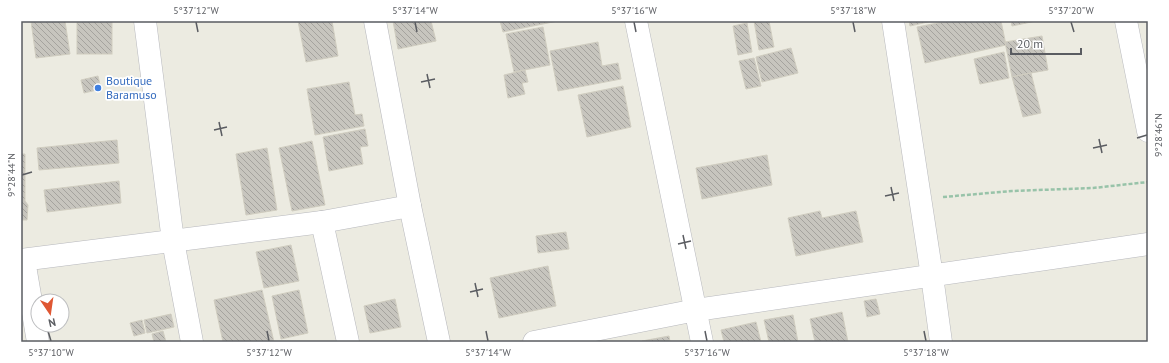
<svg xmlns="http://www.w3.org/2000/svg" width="1169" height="363" viewBox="0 0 1169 363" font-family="'PT Sans',sans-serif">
<defs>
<pattern id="building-back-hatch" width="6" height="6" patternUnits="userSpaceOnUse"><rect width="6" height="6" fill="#c7c5be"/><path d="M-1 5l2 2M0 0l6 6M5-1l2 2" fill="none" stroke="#a5a39e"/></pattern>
</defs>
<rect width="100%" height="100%" fill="#ecebe1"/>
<g fill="url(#building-back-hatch)" stroke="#d0cdc0">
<path d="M 31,21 L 65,21 L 70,54 L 36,58 Z"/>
<rect x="77" y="21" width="35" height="33"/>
<path d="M 298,21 L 332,21 L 338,56 L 306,62 Z"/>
<path d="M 393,21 L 431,21 L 436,41 L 398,49 Z"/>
<path d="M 500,21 L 558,21 L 503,32 Z"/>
<path d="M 754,21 L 769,21 L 774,47 L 759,50 Z"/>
<path d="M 909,21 L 932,21 L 910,26 Z"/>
<path d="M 948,21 L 1001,21 L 1006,45 L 925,63 L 917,27 Z"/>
<path d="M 1011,21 L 1036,21 L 1012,26 Z"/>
<path d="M 747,23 L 752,52 L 738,55 L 733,26 Z"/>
<path d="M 543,27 L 550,65 L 514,72 L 506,34 Z"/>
<path d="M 1042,36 L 1048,70 L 1031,73 L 1012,77 L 1005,42 Z"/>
<path d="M 598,42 L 602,66 L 618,63 L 621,79 L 558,91 L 550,51 Z"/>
<path d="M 791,48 L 798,73 L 762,82 L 756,57 Z"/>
<path d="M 1004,52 L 1009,78 L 980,84 L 974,59 Z"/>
<path d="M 754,58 L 761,86 L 746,89 L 739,61 Z"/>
<path d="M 525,70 L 528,82 L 522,83 L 525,94 L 508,98 L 504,75 Z"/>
<path d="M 1031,73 L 1041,113 L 1023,117 L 1012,77 Z"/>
<path d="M 98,76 L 101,89 L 84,93 L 81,80 Z"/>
<path d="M 349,82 L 355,115 L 362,114 L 364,126 L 315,135 L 307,89 Z"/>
<path d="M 623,86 L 631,127 L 587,137 L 578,95 Z"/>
<path d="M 365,129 L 368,146 L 360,147 L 363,164 L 329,171 L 323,137 Z"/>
<path d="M 117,140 L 119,163 L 39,170 L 37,148 Z"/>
<path d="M 312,141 L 325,205 L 292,211 L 279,148 Z"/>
<path d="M 267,148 L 277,210 L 246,215 L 236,154 Z"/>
<path d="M 21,154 L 25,154 L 25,201 L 28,205 L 27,220 L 21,220 Z"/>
<path d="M 767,155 L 772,185 L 702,199 L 696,168 Z"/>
<path d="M 119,181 L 121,203 L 47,212 L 44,190 Z"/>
<path d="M 820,211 L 822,218 L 856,211 L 863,242 L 796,256 L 788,218 Z"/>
<path d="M 566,232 L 569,249 L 538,253 L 536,236 Z"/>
<path d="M 291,245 L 299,281 L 264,288 L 256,252 Z"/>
<path d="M 548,266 L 556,306 L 499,318 L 490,278 Z"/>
<path d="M 262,290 L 274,342 L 223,342 L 214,300 Z"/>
<path d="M 299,290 L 308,333 L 281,339 L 272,296 Z"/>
<path d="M 395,299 L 401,327 L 370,333 L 364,306 Z"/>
<path d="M 876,299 L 880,314 L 867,317 L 864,301 Z"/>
<path d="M 842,312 L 848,342 L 815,342 L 810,319 Z"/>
<path d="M 171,314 L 174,327 L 147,333 L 144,320 Z"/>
<path d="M 793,315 L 798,342 L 769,342 L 764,320 Z"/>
<path d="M 142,320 L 145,333 L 134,336 L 130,323 Z"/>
<path d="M 756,322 L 761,342 L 724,342 L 721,330 Z"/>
<path d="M 163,331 L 166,342 L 154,342 L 152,334 Z"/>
<path d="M 669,336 L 670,342 L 642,342 L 642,341 Z"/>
</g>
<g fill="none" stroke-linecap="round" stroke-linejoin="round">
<g stroke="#b7b8bd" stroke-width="23">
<g id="minor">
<path d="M 145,21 L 173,241 L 192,342"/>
<path d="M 375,21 L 410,206 L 439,342"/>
<path d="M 636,21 L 702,342"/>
<path d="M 893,21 L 932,276 L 941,342"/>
<path d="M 1126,21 L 1148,131"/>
<path d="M 322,222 L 348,342"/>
<path d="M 21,260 L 322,222 L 410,206"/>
<path d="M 24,260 L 38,342"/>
<path d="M 534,342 L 696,310 L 1148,244"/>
</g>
</g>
<path stroke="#98c3a9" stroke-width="2.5" stroke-dasharray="4 2" stroke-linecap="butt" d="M 943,197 L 1012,191 L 1093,188 L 1148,182"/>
<use href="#minor" stroke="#fff" stroke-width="22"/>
</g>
<path fill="none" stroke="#5a5c61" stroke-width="1.5" d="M 196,22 L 198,32M 415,22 L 417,32M 634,22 L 636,32M 853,22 L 855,32M 1071,22 L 1074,32M 427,74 L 430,88M 421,82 L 435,79M 219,122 L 222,136M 214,130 L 227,127M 1137,138 L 1147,135M 1099,139 L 1102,153M 1093,148 L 1107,145M 22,175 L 32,172M 891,187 L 894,201M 885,196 L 899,193M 683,235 L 686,249M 678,244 L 691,241M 475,283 L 478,297M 470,292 L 483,289M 48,331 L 51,341M 267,331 L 269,341M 486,331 L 488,341M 705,331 L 707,341M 924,331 L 926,341"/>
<circle fill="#3f7fe0" stroke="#fff" stroke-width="1.5" cx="98" cy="88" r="4"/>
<g text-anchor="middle" stroke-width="3.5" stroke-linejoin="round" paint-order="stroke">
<g font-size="12" fill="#366cbe" stroke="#fff" text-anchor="start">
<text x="106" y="85">Boutique<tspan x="106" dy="14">Baramuso</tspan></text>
</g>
</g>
<rect width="1169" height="363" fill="none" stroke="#ffffff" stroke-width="44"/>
<g transform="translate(50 313) rotate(167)"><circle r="19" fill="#ffffff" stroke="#bdbec0"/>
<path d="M0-3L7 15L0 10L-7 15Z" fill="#df5733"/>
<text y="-6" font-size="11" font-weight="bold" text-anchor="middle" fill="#5a5c61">N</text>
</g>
<path d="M1011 48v6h70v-6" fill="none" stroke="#5a5c61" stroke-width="2"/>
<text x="1017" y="48" font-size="12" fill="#5a5c61" stroke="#ffffff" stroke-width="3" paint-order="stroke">20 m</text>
<rect x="22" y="22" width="1125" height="319" fill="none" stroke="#5a5c61" stroke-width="1.5"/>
<g font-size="10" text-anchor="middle" fill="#5a5c61">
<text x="196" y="14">5°37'12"W</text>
<text x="415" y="14">5°37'14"W</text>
<text x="634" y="14">5°37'16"W</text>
<text x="853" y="14">5°37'18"W</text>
<text x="1071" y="14">5°37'20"W</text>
<text transform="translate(1158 135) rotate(-90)" y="4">9°28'46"N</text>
<text transform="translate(11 175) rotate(-90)" y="4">9°28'44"N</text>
<text x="51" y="356">5°37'10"W</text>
<text x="269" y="356">5°37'12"W</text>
<text x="488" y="356">5°37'14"W</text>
<text x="707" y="356">5°37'16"W</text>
<text x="926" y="356">5°37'18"W</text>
</g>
</svg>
